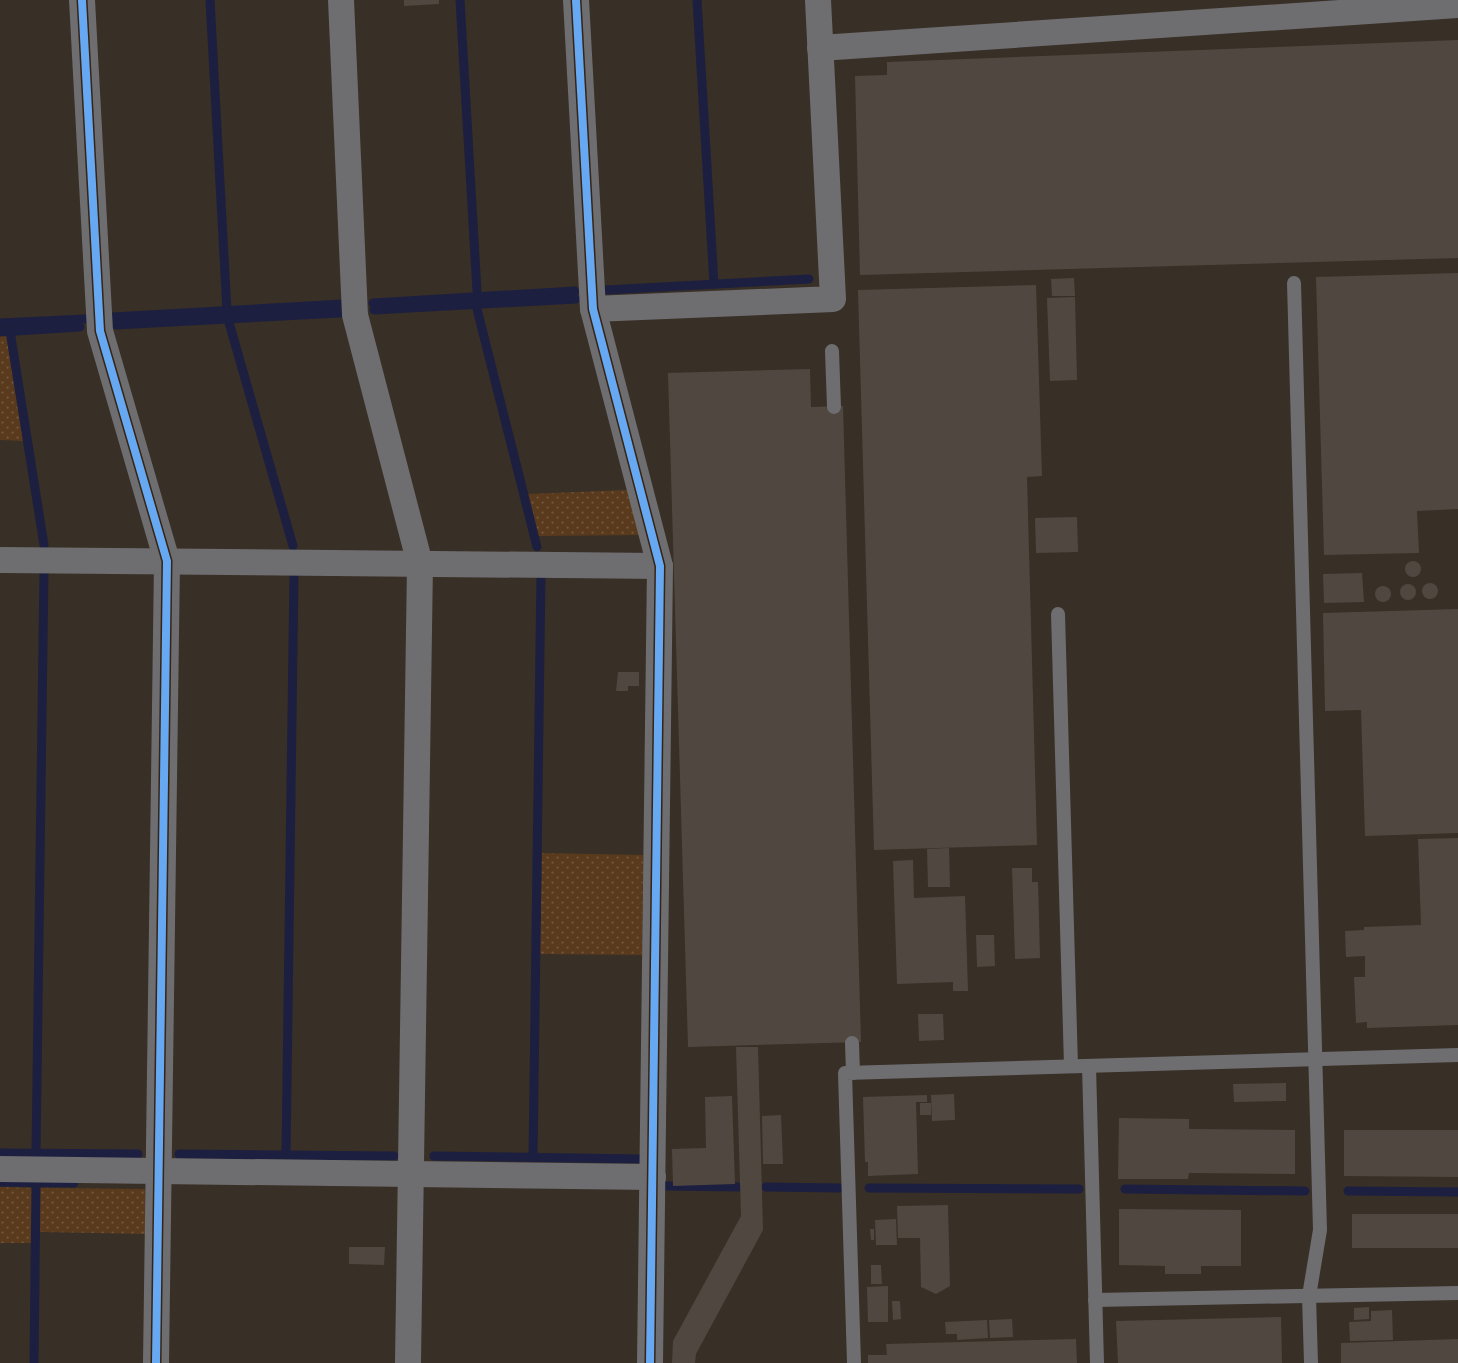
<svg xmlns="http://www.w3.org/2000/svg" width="1458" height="1363" viewBox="0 0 1458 1363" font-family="'Public Sans',sans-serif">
<defs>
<pattern id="grass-dots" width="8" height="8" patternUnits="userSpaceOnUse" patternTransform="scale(1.25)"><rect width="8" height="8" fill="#5a3a1d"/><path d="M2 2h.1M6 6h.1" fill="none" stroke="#72563d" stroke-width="1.8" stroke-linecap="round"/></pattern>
</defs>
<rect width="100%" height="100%" fill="#382f26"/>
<g fill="url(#grass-dots)">
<path d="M 0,335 L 7,335 L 24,441 L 0,440 Z"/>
<path d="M 627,490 L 639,535 L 538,536 L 527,494 Z"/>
<path d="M 542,853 L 643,855 L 642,955 L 540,954 Z"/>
<path d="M 0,1187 L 33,1188 L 32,1243 L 0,1243 Z"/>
<path d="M 40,1188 L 145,1189 L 145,1234 L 40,1232 Z"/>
</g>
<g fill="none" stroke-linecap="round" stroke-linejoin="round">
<g stroke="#1d1f41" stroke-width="9">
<path d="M 210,0 L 227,311"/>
<path d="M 460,0 L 477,291"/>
<path d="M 697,0 L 714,284"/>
<path d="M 606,290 L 809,279"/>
<path d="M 373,303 L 575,291"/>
<path d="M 476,305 L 537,547"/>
<path d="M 374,310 L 576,299"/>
<path d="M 112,317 L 343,304"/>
<path d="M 228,319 L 293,546"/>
<path d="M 0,323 L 85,319"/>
<path d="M 116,325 L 340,313"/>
<path d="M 10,331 L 44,545"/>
<path d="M 0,332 L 80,327"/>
<path d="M 0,1153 L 138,1154"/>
<path d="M 36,1153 L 44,570"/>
<path d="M 179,1154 L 394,1156"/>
<path d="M 286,1155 L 294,572"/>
<path d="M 434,1156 L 641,1159"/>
<path d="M 533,1157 L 541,574"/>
<path d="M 0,1182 L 74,1183"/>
<path d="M 667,1186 L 738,1187"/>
<path d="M 766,1187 L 840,1188"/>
<path d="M 869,1188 L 1079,1189"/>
<path d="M 1125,1189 L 1305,1191"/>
<path d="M 1348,1191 L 1458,1192"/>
<path d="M 34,1363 L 36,1183"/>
</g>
</g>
<g fill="#504840">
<path d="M 404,0 L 439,0 L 439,4 L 404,6 Z"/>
<path d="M 1458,40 L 1458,258 L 860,275 L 855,76 L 887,75 L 887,62 Z"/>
<path d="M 1458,273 L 1458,509 L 1417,511 L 1419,553 L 1324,555 L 1316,277 Z"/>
<path d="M 1074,278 L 1075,296 L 1052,296 L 1051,279 Z"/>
<path d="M 1036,285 L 1042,476 L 1027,477 L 1037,845 L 874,850 L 858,290 Z"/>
<path d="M 1075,297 L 1077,380 L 1050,381 L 1047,298 Z"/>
<path d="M 810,369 L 811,407 L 843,406 L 861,1042 L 688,1047 L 668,373 Z"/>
<path d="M 1077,517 L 1078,552 L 1036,553 L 1035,518 Z"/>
<circle cx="1413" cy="569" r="8"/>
<path d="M 1362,573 L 1364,602 L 1324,603 L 1323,574 Z"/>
<circle cx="1430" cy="591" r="8"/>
<circle cx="1408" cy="592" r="8"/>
<circle cx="1383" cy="594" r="8"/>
<path d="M 1458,609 L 1458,833 L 1365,836 L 1361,710 L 1325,711 L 1323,613 Z"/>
<path d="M 618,672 L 639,672 L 639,686 L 628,686 L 628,691 L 616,691 Z"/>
<path d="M 1458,838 L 1458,1025 L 1367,1028 L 1367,1022 L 1356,1023 L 1354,977 L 1365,977 L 1365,956 L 1346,957 L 1345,931 L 1364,930 L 1364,927 L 1421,925 L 1418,839 Z"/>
<path d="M 949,848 L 950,887 L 928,887 L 927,849 Z"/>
<path d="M 913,860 L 914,898 L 965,896 L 968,991 L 953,991 L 953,982 L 897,984 L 893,861 Z"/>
<path d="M 1012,868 L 1032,868 L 1032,882 L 1038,882 L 1040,958 L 1015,959 Z"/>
<path d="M 976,935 L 994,935 L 995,966 L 977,967 Z"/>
<path d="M 918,1014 L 943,1014 L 944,1040 L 919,1041 Z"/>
<path d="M 736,1047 L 758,1047 L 763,1230 L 696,1354 L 695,1363 L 672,1363 L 673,1341 L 741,1216 Z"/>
<path d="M 1286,1083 L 1286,1101 L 1234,1102 L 1233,1084 Z"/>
<path d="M 954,1094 L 955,1120 L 932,1121 L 931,1095 Z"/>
<path d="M 927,1095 L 927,1102 L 916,1102 L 918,1174 L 868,1176 L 868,1162 L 865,1162 L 863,1097 Z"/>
<path d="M 732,1096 L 735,1184 L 673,1186 L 672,1149 L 706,1148 L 705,1097 Z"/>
<rect x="920" y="1103" width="11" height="12"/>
<path d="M 781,1115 L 783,1164 L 763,1164 L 762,1116 Z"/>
<path d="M 1119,1118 L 1189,1119 L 1189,1129 L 1295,1130 L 1295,1174 L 1189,1173 L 1188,1179 L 1118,1179 Z"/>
<path d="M 1344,1130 L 1458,1130 L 1458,1177 L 1344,1176 Z"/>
<path d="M 948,1205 L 950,1286 L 936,1294 L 921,1287 L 920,1238 L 898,1238 L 897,1206 Z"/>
<path d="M 1119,1209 L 1241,1210 L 1241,1266 L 1201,1266 L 1201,1274 L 1165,1274 L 1165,1266 L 1119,1265 Z"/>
<rect x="1352" y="1214" width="106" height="34"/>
<path d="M 896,1219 L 897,1245 L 876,1245 L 875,1220 Z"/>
<path d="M 870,1229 L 874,1229 L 874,1240 L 871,1240 Z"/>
<path d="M 349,1247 L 385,1247 L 384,1265 L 349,1264 Z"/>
<path d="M 871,1265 L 881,1265 L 882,1284 L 871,1284 Z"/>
<path d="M 888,1286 L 888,1322 L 868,1322 L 867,1287 Z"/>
<path d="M 892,1301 L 900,1301 L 901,1319 L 893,1320 Z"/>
<path d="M 1369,1307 L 1369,1319 L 1354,1320 L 1354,1308 Z"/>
<path d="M 1392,1310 L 1393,1340 L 1350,1341 L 1349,1322 L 1371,1321 L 1371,1311 Z"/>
<path d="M 1281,1317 L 1282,1363 L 1118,1363 L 1116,1321 Z"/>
<path d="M 1012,1319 L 1013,1337 L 990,1338 L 989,1320 Z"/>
<path d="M 987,1320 L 988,1338 L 957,1340 L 957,1334 L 946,1334 L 945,1322 Z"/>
<path d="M 1076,1339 L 1077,1363 L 868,1363 L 868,1355 L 887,1355 L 886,1344 Z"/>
<path d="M 1458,1339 L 1458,1363 L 1341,1363 L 1341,1343 Z"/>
</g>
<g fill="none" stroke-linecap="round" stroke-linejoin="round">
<g stroke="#6e6d70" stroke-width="14">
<path d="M 1294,283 L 1320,1230 L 1309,1296 L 1311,1363"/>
<path d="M 832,351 L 834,407"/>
<path d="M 1058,614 L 1071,1066"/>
<path d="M 852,1043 L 853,1073"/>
<path d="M 1089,1066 L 1097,1363"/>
<path d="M 1095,1300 L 1458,1293"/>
<path d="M 854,1363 L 845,1073 L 1458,1055"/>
</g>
<g stroke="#6e6d70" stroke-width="26">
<path d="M 82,0 L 100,331 L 167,561 L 156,1363"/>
<path d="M 341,0 L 355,315 L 420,564 L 408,1363"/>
<path d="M 576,0 L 593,309 L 660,566 L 650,1363"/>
<path d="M 820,48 L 1458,5"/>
<path d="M 593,309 L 833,299 L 818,0"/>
<path d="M 0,560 L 660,566"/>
<path d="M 0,1169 L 653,1177"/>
</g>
<g stroke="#362415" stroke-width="11">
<g id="cycleway">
<path d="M 82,0 L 100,331 L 167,561 L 156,1363"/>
<path d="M 576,0 L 593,309 L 660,566 L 650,1363"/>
</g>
</g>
<use href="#cycleway" stroke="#66a8f1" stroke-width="8"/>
</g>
</svg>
